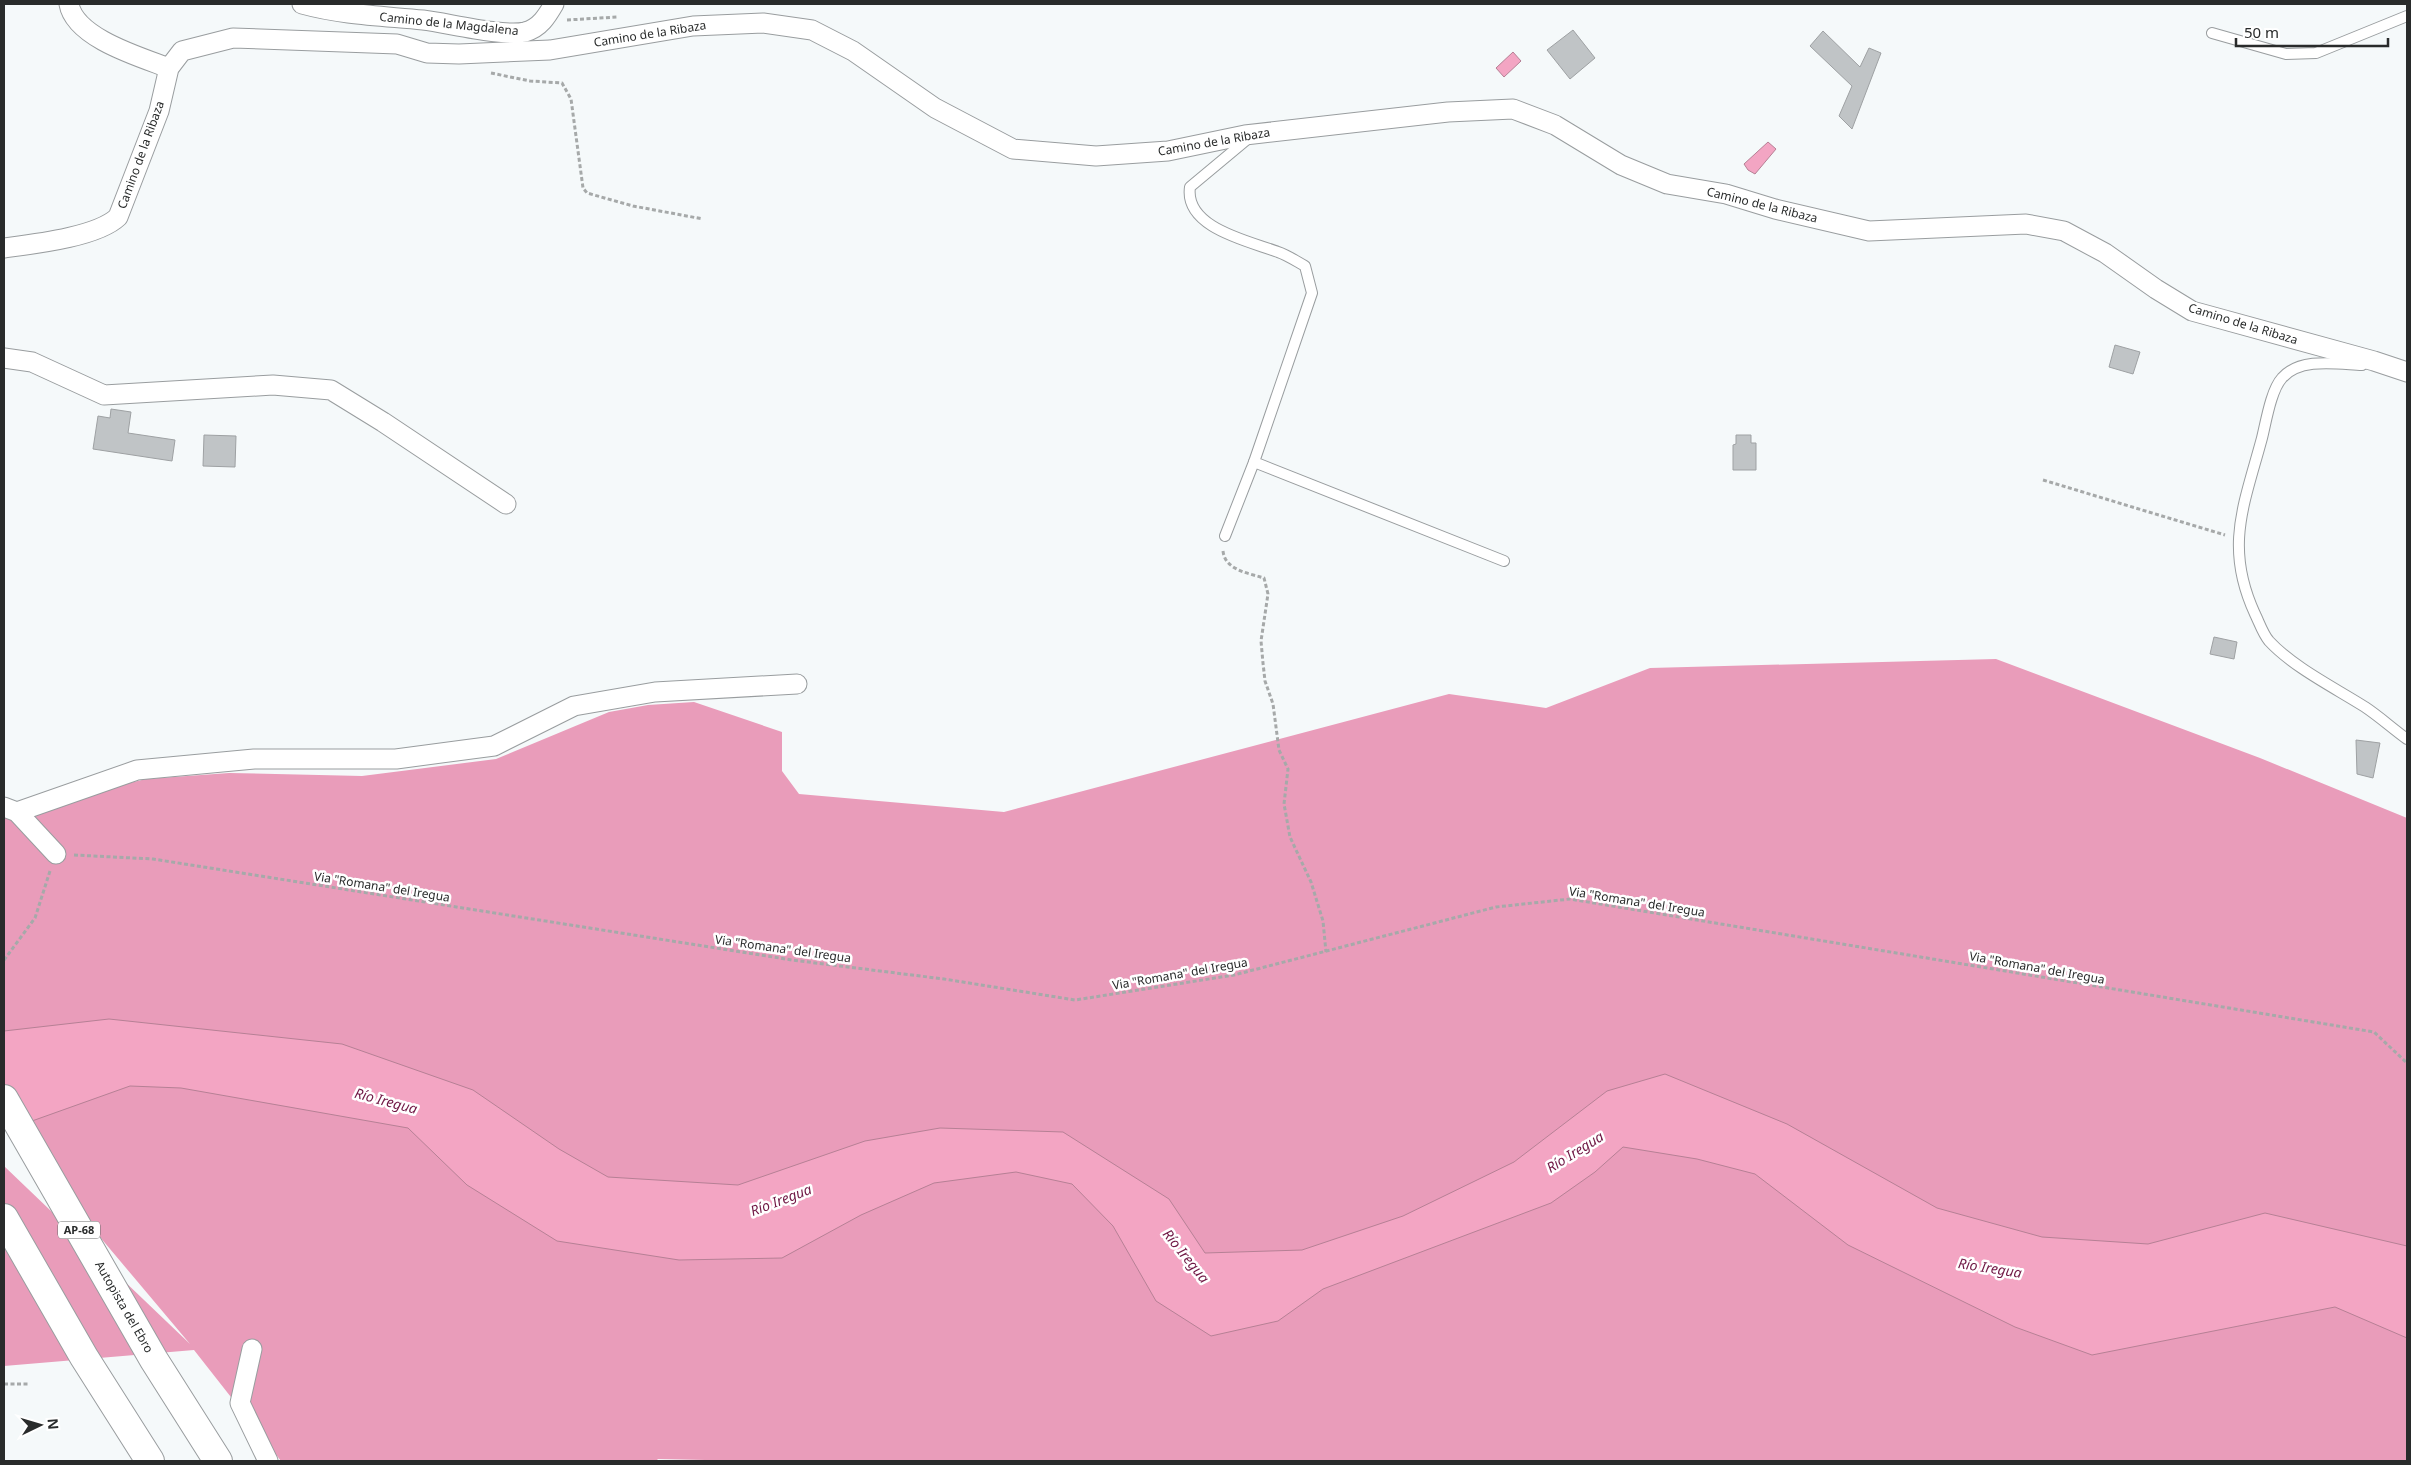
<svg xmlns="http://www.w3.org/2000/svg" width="2411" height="1465" viewBox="0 0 2411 1465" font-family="'Noto Sans',sans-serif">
<rect width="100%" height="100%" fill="#f5f9fa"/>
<path fill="#e99cba" d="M 1996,659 L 2260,758 L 2407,818 L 2407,1461 L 753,1461 L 658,1459 L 656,1461 L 281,1461 L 194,1350 L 4,1366 L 4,1166 L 190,1344 L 4,1123 L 4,813 L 146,779 L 229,773 L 362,776 L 496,759 L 609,712 L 648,705 L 694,702 L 782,732 L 782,771 L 799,794 L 1004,812 L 1449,694 L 1546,708 L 1650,668 Z"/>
<g fill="#f3a5c3" stroke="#b68095">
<path d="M 1513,52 L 1521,61 L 1504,77 L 1496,68 Z"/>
<path d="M 1768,142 L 1776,149 L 1755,174 L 1748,170 L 1744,164 Z"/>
<path d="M 109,1019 L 342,1044 L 473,1090 L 559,1149 L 608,1177 L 738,1185 L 865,1141 L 940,1128 L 1063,1132 L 1169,1199 L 1205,1253 L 1302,1250 L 1403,1216 L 1514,1162 L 1607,1091 L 1665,1074 L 1787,1124 L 1937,1208 L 2042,1237 L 2148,1244 L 2265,1213 L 2407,1246 L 2407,1338 L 2335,1307 L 2092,1355 L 2015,1327 L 1848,1245 L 1755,1174 L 1697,1159 L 1623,1147 L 1595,1172 L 1551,1203 L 1323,1289 L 1278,1321 L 1211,1336 L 1156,1301 L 1113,1226 L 1072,1184 L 1016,1172 L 934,1183 L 861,1215 L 782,1258 L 679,1260 L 557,1241 L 467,1185 L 408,1128 L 181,1088 L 130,1086 L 4,1131 L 4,1031 Z"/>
</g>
<g fill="#c0c4c6" stroke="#9ea1a3">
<path d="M 1573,30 L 1595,58 L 1570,79 L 1547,50 Z"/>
<path d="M 1823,31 L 1860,67 L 1869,48 L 1881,53 L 1852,129 L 1839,116 L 1852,86 L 1810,46 Z"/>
<path d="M 2115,345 L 2140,352 L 2133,374 L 2109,367 Z"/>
<path d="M 111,409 L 131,412 L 128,433 L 175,440 L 172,461 L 93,449 L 98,416 L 110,418 Z"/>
<path d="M 204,435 L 236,436 L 235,467 L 203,466 Z"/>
<path d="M 1736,435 L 1751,435 L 1751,443 L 1756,443 L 1756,470 L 1733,470 L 1733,445 L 1736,444 Z"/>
<path d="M 2214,637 L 2237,642 L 2234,659 L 2210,654 Z"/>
<path d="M 2356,740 L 2380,743 L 2373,778 L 2357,774 Z"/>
</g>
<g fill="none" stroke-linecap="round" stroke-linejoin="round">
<g stroke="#999d9f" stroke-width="12">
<g id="service">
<path d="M 2212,33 L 2286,54 L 2316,53 L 2407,16"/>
<path d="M 1250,137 L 1190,187 C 1184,228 1249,241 1278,252 C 1287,255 1296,261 1305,266 L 1312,293 L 1254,462 L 1504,561"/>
<path d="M 2362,365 C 2338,364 2300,357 2282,378 C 2271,390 2266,422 2262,438 C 2244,505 2224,547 2255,614 C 2259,622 2263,634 2269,641 C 2293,667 2335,688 2365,707 C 2380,717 2393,729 2407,739"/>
<path d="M 1225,536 L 1254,462"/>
</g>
</g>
<g stroke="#999d9f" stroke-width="21">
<g id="minor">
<path d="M 69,4 C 75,38 140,57 169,68"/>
<path d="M 302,4 C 342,15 382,16 423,20 C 448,23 503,37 525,32 C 540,28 547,16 554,4"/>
<path d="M 4,248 C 34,244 97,237 118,217 L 159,111 L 169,68 L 182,51 L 233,38 L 397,44 L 427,53 L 459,54 L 550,50 L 693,26 L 763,23 L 812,30 L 853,51 L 935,108 L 1013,149 L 1096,156 L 1168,151 L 1245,135 L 1448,112 L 1513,109 L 1555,125 L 1621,165 L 1667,184 L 1726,194 L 1775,209 L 1869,231 L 2026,224 L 2064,231 L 2105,253 L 2156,289 L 2192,311 L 2374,361 L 2407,372"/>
<path d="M 4,358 L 32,362 L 104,395 L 273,385 L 331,390 L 383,422 L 506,504"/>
<path d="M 4,807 L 17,812 L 56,854"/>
<path d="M 17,812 L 137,770 L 254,759 L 396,759 L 494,746 L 574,706 L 655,692 L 797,684"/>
<path d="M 252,1349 L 240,1403 L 268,1461"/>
</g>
</g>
<g stroke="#999d9f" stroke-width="30">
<g id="motorway">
<path d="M 4,1099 L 154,1360 L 218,1461"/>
<path d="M 4,1218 L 84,1357 L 150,1461"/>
</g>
</g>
<g stroke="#a6a9a9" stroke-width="3" stroke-dasharray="4 2.5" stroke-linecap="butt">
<path d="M 567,20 L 618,17"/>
<path d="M 491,73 L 530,81 L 562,83 L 571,99 L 583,188 L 587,193 L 633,206 L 703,219"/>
<path d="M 2043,480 L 2225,535"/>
<path d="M 1223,551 C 1225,570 1248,573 1264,578 L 1268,594 L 1261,641 L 1263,663 L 1265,681 L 1273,704 L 1279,750 L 1288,769 L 1284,804 L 1290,837 L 1311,882 L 1323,921 L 1326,952"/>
<path d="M 74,855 L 153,859 L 792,960 L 944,979 L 1075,1000 L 1234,975 L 1496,907 L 1570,899 L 2374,1032 L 2407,1063"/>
<path d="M 4,960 L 35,918 L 50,871"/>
<path d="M 4,1384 L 29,1384"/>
</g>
<use href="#service" stroke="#fff" stroke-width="10"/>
<use href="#minor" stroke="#fff" stroke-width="19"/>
<use href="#motorway" stroke="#fff" stroke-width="28"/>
</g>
<g text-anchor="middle" stroke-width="5" stroke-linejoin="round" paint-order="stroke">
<rect fill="#fff" stroke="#696b6b" stroke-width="1" x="58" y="1221.5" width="42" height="17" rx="4"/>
<g font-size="11" font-weight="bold" fill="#292b2b">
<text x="79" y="1234">AP-68</text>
</g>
<g font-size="12" fill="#292b2b" stroke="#fff">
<text transform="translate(449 24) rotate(6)" y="4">Camino de la Magdalena</text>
<text transform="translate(650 34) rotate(-9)" y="4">Camino de la Ribaza</text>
<text transform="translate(1214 142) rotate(-10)" y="4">Camino de la Ribaza</text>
<text transform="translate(141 155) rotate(-70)" y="4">Camino de la Ribaza</text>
<text transform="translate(1762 205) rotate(14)" y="4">Camino de la Ribaza</text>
<text transform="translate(2243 324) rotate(17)" y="4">Camino de la Ribaza</text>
<text transform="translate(382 887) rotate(9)" y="4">Via "Romana" del Iregua</text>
<text transform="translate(1637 902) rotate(9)" y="4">Via "Romana" del Iregua</text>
<text transform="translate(783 949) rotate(8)" y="4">Via "Romana" del Iregua</text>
<text transform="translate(2037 968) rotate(10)" y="4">Via "Romana" del Iregua</text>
<text transform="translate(1180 974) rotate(-10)" y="4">Via "Romana" del Iregua</text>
<text transform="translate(124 1307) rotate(60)" y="4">Autopista del Ebro</text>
</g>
<g font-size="14" font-style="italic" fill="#701845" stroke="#fff">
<text transform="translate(386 1101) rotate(15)" y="5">Río Iregua</text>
<text transform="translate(1575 1152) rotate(-32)" y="5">Río Iregua</text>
<text transform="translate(781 1200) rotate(-21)" y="5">Río Iregua</text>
<text transform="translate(1186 1256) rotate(51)" y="5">Río Iregua</text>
<text transform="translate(1990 1268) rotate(9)" y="5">Río Iregua</text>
</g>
</g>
<rect width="2411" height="1465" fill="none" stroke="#292b2b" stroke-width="10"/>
<g transform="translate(40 1425) rotate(85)" stroke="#ffffff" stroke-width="4" paint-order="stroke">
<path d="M0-4L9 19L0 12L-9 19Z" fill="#292b2b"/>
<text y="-8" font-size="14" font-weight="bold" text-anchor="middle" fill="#292b2b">N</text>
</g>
<path d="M2236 38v8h152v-8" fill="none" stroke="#292b2b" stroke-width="2.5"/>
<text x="2244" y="38" font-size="15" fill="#292b2b" stroke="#ffffff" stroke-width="4" paint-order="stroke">50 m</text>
</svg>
